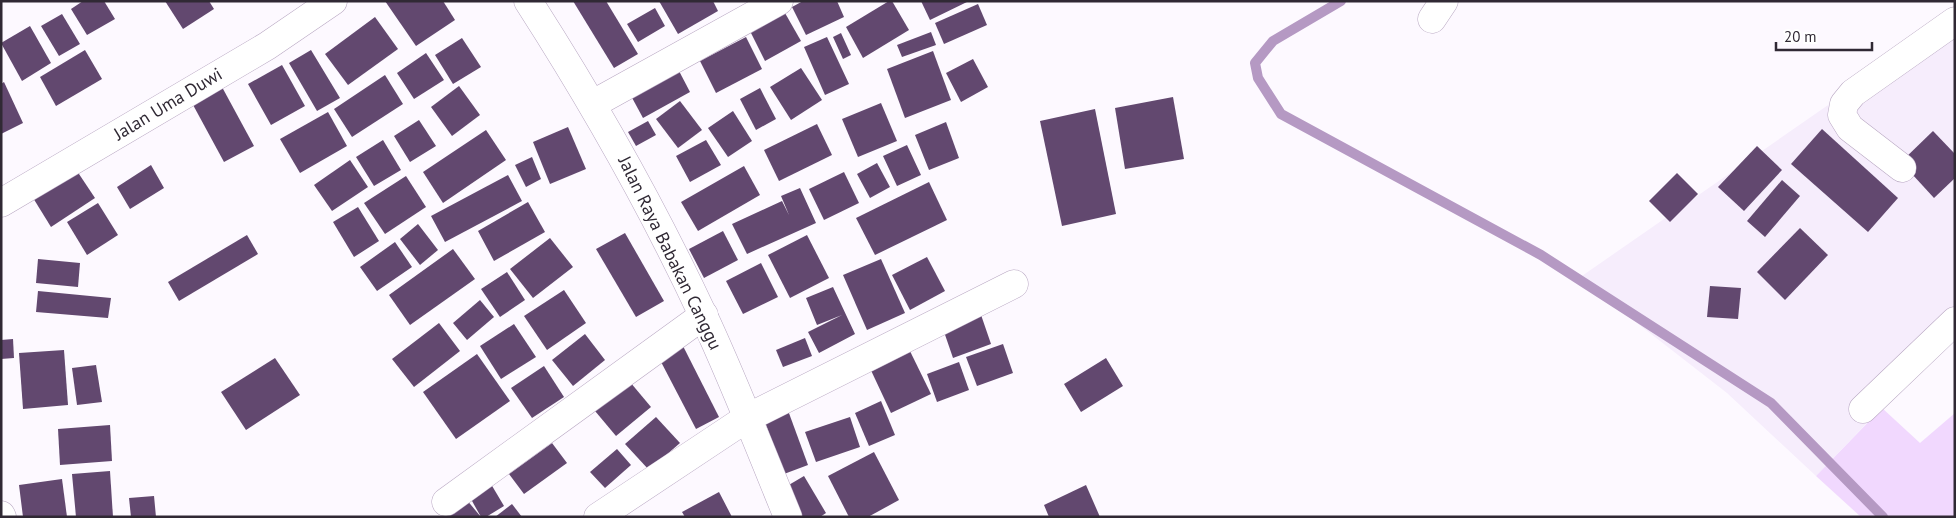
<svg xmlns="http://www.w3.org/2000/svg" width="1956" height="518" viewBox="0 0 1956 518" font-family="'PT Sans',sans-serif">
<rect width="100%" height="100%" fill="#fdf9ff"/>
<path fill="#f6edfc" d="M 1955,17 L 1955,331 L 1816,476 L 1727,393 L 1579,278 Z"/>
<path fill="#f1d8fe" d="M 1882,408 L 1920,443 L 1955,413 L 1955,517 L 1861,517 L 1816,476 Z"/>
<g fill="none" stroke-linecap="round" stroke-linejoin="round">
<path stroke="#b599c3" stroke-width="10" d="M 1341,1 L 1273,41 L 1255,63 L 1258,78 L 1281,114 L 1541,255 L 1771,403 L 1883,517"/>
</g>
<g fill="#62486f">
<path d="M 83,1 L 104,1 L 115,19 L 87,35 L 71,9 Z"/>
<path d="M 165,1 L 209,1 L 214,9 L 183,29 Z"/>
<path d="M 385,1 L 443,1 L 455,20 L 416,46 Z"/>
<path d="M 573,1 L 606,1 L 638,54 L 614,68 Z"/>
<path d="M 659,1 L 713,1 L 718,11 L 678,34 Z"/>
<path d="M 803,1 L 837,1 L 844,17 L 806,35 L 792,7 Z"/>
<path d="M 889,1 L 892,1 L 909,30 L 863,58 L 846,27 Z"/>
<path d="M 921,1 L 969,1 L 930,20 Z"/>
<path d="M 978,4 L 987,25 L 944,44 L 935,23 Z"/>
<path d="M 655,8 L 665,26 L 638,42 L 627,24 Z"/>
<path d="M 785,13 L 801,41 L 765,61 L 750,31 Z"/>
<path d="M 62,14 L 80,44 L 59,56 L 41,26 Z"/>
<path d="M 375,17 L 398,49 L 348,85 L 325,54 Z"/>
<path d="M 30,26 L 51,63 L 22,81 L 1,43 Z"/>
<path d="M 931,32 L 936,45 L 902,57 L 897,45 Z"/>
<path d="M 841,33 L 851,55 L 843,59 L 833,37 Z"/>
<path d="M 746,37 L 762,69 L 716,93 L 700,61 Z"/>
<path d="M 827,37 L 849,84 L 825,95 L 804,47 Z"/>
<path d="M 462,38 L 481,67 L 453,84 L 435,55 Z"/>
<path d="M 85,50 L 102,79 L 56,106 L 40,77 Z"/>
<path d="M 311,50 L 340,98 L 317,111 L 289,63 Z"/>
<path d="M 933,51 L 951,100 L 905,118 L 887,69 Z"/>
<path d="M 426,53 L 444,80 L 414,99 L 397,73 Z"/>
<path d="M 973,59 L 988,87 L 961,102 L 946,73 Z"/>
<path d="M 282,65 L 305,106 L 271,125 L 248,84 Z"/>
<path d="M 801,68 L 822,100 L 791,120 L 770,87 Z"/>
<path d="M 678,69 L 690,92 L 643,118 L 630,94 Z"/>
<path d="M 385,75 L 403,104 L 352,137 L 334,109 Z"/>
<path d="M 4,82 L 23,123 L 1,134 L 1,84 Z"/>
<path d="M 459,86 L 480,115 L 452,136 L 431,107 Z"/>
<path d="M 222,87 L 254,146 L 224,162 L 192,103 Z"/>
<path d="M 760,88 L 776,119 L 756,130 L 740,99 Z"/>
<path d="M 1173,97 L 1184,159 L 1125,169 L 1115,108 Z"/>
<path d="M 680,101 L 702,130 L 678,148 L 656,119 Z"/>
<path d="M 881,103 L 897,141 L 858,157 L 842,119 Z"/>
<path d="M 1095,109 L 1116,214 L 1062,226 L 1040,121 Z"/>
<path d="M 733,111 L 752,141 L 728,157 L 708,128 Z"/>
<path d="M 328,112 L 347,146 L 300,173 L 280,139 Z"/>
<path d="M 419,120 L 436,146 L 410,162 L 394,136 Z"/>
<path d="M 648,121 L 656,135 L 636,146 L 628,132 Z"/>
<path d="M 946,122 L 959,158 L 929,170 L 915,135 Z"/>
<path d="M 817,124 L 832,155 L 779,181 L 764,150 Z"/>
<path d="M 568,127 L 586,169 L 550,184 L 533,142 Z"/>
<path d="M 1822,129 L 1898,198 L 1868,232 L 1791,164 Z"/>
<path d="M 486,130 L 506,160 L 443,203 L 423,172 Z"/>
<path d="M 1933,131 L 1955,154 L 1955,178 L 1934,198 L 1901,162 Z"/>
<path d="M 383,140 L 401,170 L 374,186 L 356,157 Z"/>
<path d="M 706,140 L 721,165 L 690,182 L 676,156 Z"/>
<path d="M 907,145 L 921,175 L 897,186 L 883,156 Z"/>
<path d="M 1757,146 L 1782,170 L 1744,211 L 1718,187 Z"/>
<path d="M 532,157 L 541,179 L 526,187 L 515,165 Z"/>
<path d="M 350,160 L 368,187 L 332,211 L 314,185 Z"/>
<path d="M 877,163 L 890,187 L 870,198 L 857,174 Z"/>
<path d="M 73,165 L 95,198 L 51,227 L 30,193 Z"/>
<path d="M 151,165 L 164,188 L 130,209 L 117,187 Z"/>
<path d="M 744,166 L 760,195 L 698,231 L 681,202 Z"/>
<path d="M 844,172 L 859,203 L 824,220 L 809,189 Z"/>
<path d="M 1677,173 L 1698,194 L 1670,222 L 1649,201 Z"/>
<path d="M 508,175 L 522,201 L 445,242 L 431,216 Z"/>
<path d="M 406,176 L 426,207 L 385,234 L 364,203 Z"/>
<path d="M 1782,180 L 1800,196 L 1765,237 L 1747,221 Z"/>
<path d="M 929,182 L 947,220 L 875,255 L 856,218 Z"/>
<path d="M 800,188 L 816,223 L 747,254 L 732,224 L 782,201 L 789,215 L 781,196 Z"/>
<path d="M 528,202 L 545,232 L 494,261 L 478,231 Z"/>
<path d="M 98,203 L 118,235 L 87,255 L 67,222 Z"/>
<path d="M 358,207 L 379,241 L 354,257 L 333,222 Z"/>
<path d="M 418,224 L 438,250 L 420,265 L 400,239 Z"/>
<path d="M 1800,228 L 1828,255 L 1785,300 L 1757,272 Z"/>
<path d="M 723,231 L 738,260 L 704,278 L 689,249 Z"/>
<path d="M 625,233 L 664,301 L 636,317 L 596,249 Z"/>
<path d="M 247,235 L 258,254 L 179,301 L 168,282 Z"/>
<path d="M 807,235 L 829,278 L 790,298 L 768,255 Z"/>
<path d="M 550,238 L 573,267 L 533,298 L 510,269 Z"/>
<path d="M 395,242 L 412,267 L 377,291 L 360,267 Z"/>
<path d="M 453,249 L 475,279 L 410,325 L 389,295 Z"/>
<path d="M 927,257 L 945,291 L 910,310 L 892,275 Z"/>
<path d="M 38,259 L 80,263 L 78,287 L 36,283 Z"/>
<path d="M 881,259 L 905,313 L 867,330 L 843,275 Z"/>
<path d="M 761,263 L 778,297 L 743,314 L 726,281 Z"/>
<path d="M 507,272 L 525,300 L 500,317 L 481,289 Z"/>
<path d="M 1710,286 L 1741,288 L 1738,319 L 1707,317 Z"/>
<path d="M 833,287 L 855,334 L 819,353 L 808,332 L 842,315 L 817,325 L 806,298 Z"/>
<path d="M 564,290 L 586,323 L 547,350 L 524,316 Z"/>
<path d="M 38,291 L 111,298 L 108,318 L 36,312 Z"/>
<path d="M 480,300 L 494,317 L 467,340 L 453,323 Z"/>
<path d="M 979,309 L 991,344 L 953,358 L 942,326 Z"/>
<path d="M 439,323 L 460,351 L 414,387 L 392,359 Z"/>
<path d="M 514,324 L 536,357 L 501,379 L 480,346 Z"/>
<path d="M 585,334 L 605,360 L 573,386 L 552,360 Z"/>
<path d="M 805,338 L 812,356 L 783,367 L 776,350 Z"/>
<path d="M 13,339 L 14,358 L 1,359 L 1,340 Z"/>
<path d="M 1003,344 L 1013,373 L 977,386 L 966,357 Z"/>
<path d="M 907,345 L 931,394 L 891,413 L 868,364 Z"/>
<path d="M 683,346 L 719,417 L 696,429 L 659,358 Z"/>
<path d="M 64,350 L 68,405 L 23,409 L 19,353 Z"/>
<path d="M 477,354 L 510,401 L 456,439 L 423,392 Z"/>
<path d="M 275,358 L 300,395 L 246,430 L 221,392 Z"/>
<path d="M 1106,358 L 1123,386 L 1081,412 L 1064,384 Z"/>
<path d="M 959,362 L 969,390 L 937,402 L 927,374 Z"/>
<path d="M 96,365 L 102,402 L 77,405 L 72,368 Z"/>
<path d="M 544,366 L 564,397 L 532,418 L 511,388 Z"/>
<path d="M 625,376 L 651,407 L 616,436 L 590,405 Z"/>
<path d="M 881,401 L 895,435 L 869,446 L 855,413 Z"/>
<path d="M 786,405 L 808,465 L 784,474 L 762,414 Z"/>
<path d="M 656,417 L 680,443 L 649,470 L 625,444 Z"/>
<path d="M 850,417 L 860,447 L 816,462 L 805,432 Z"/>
<path d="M 110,425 L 112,461 L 60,465 L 58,429 Z"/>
<path d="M 552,443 L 567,463 L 524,494 L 509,474 Z"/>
<path d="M 617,449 L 631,465 L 605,488 L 590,472 Z"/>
<path d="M 874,452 L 899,500 L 868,517 L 849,517 L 828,476 Z"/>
<path d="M 110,471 L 113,517 L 76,517 L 72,474 Z"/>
<path d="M 804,476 L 826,513 L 820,517 L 799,517 L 782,489 Z"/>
<path d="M 62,479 L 67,517 L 23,517 L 19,485 Z"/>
<path d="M 488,479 L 504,506 L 486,517 L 481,517 L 467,492 Z"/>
<path d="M 1086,485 L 1100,517 L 1049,517 L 1044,505 Z"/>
<path d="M 719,492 L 732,517 L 685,517 L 682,512 Z"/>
<path d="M 154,496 L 156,517 L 131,517 L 129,498 Z"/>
<path d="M 466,499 L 481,517 L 445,517 Z"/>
<path d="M 512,504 L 522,517 L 495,517 Z"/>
</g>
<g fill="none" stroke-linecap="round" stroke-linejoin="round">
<g stroke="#b8a7c2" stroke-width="29">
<g id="minor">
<path d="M 1432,19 L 1444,1"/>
<path d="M 593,104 L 779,1"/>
<path d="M 1902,168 L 1850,128 L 1842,115 L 1844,104 L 1853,93 L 1955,21"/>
<path d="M 1,203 L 267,46 L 333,1"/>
<path d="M 1863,409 L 1955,321"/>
<path d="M 446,502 L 704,315"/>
<path d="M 1,515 L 2,517"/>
<path d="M 598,517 L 747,418 L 1014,284"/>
</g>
</g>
<g stroke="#b8a7c2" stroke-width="29">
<path id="tertiary" d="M 528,1 C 593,102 652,206 703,315 C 734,381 760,449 788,517"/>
</g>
<use href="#minor" stroke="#fff" stroke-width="28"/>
<use href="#tertiary" stroke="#fff" stroke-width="28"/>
</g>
<g text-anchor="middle" stroke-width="5" stroke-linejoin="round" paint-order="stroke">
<g font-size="18" fill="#302934" stroke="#fff">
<text transform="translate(168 104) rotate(-31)" y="6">Jalan Uma Duwi</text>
<text transform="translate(670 253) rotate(64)" y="6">Jalan Raya Babakan Canggu</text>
</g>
</g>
<rect width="1956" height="518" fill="none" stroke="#302934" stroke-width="5"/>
<path d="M1776 42v8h96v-8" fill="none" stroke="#302934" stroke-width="2.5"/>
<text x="1784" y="42" font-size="15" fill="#302934" stroke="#ffffff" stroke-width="4" paint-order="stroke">20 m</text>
</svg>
